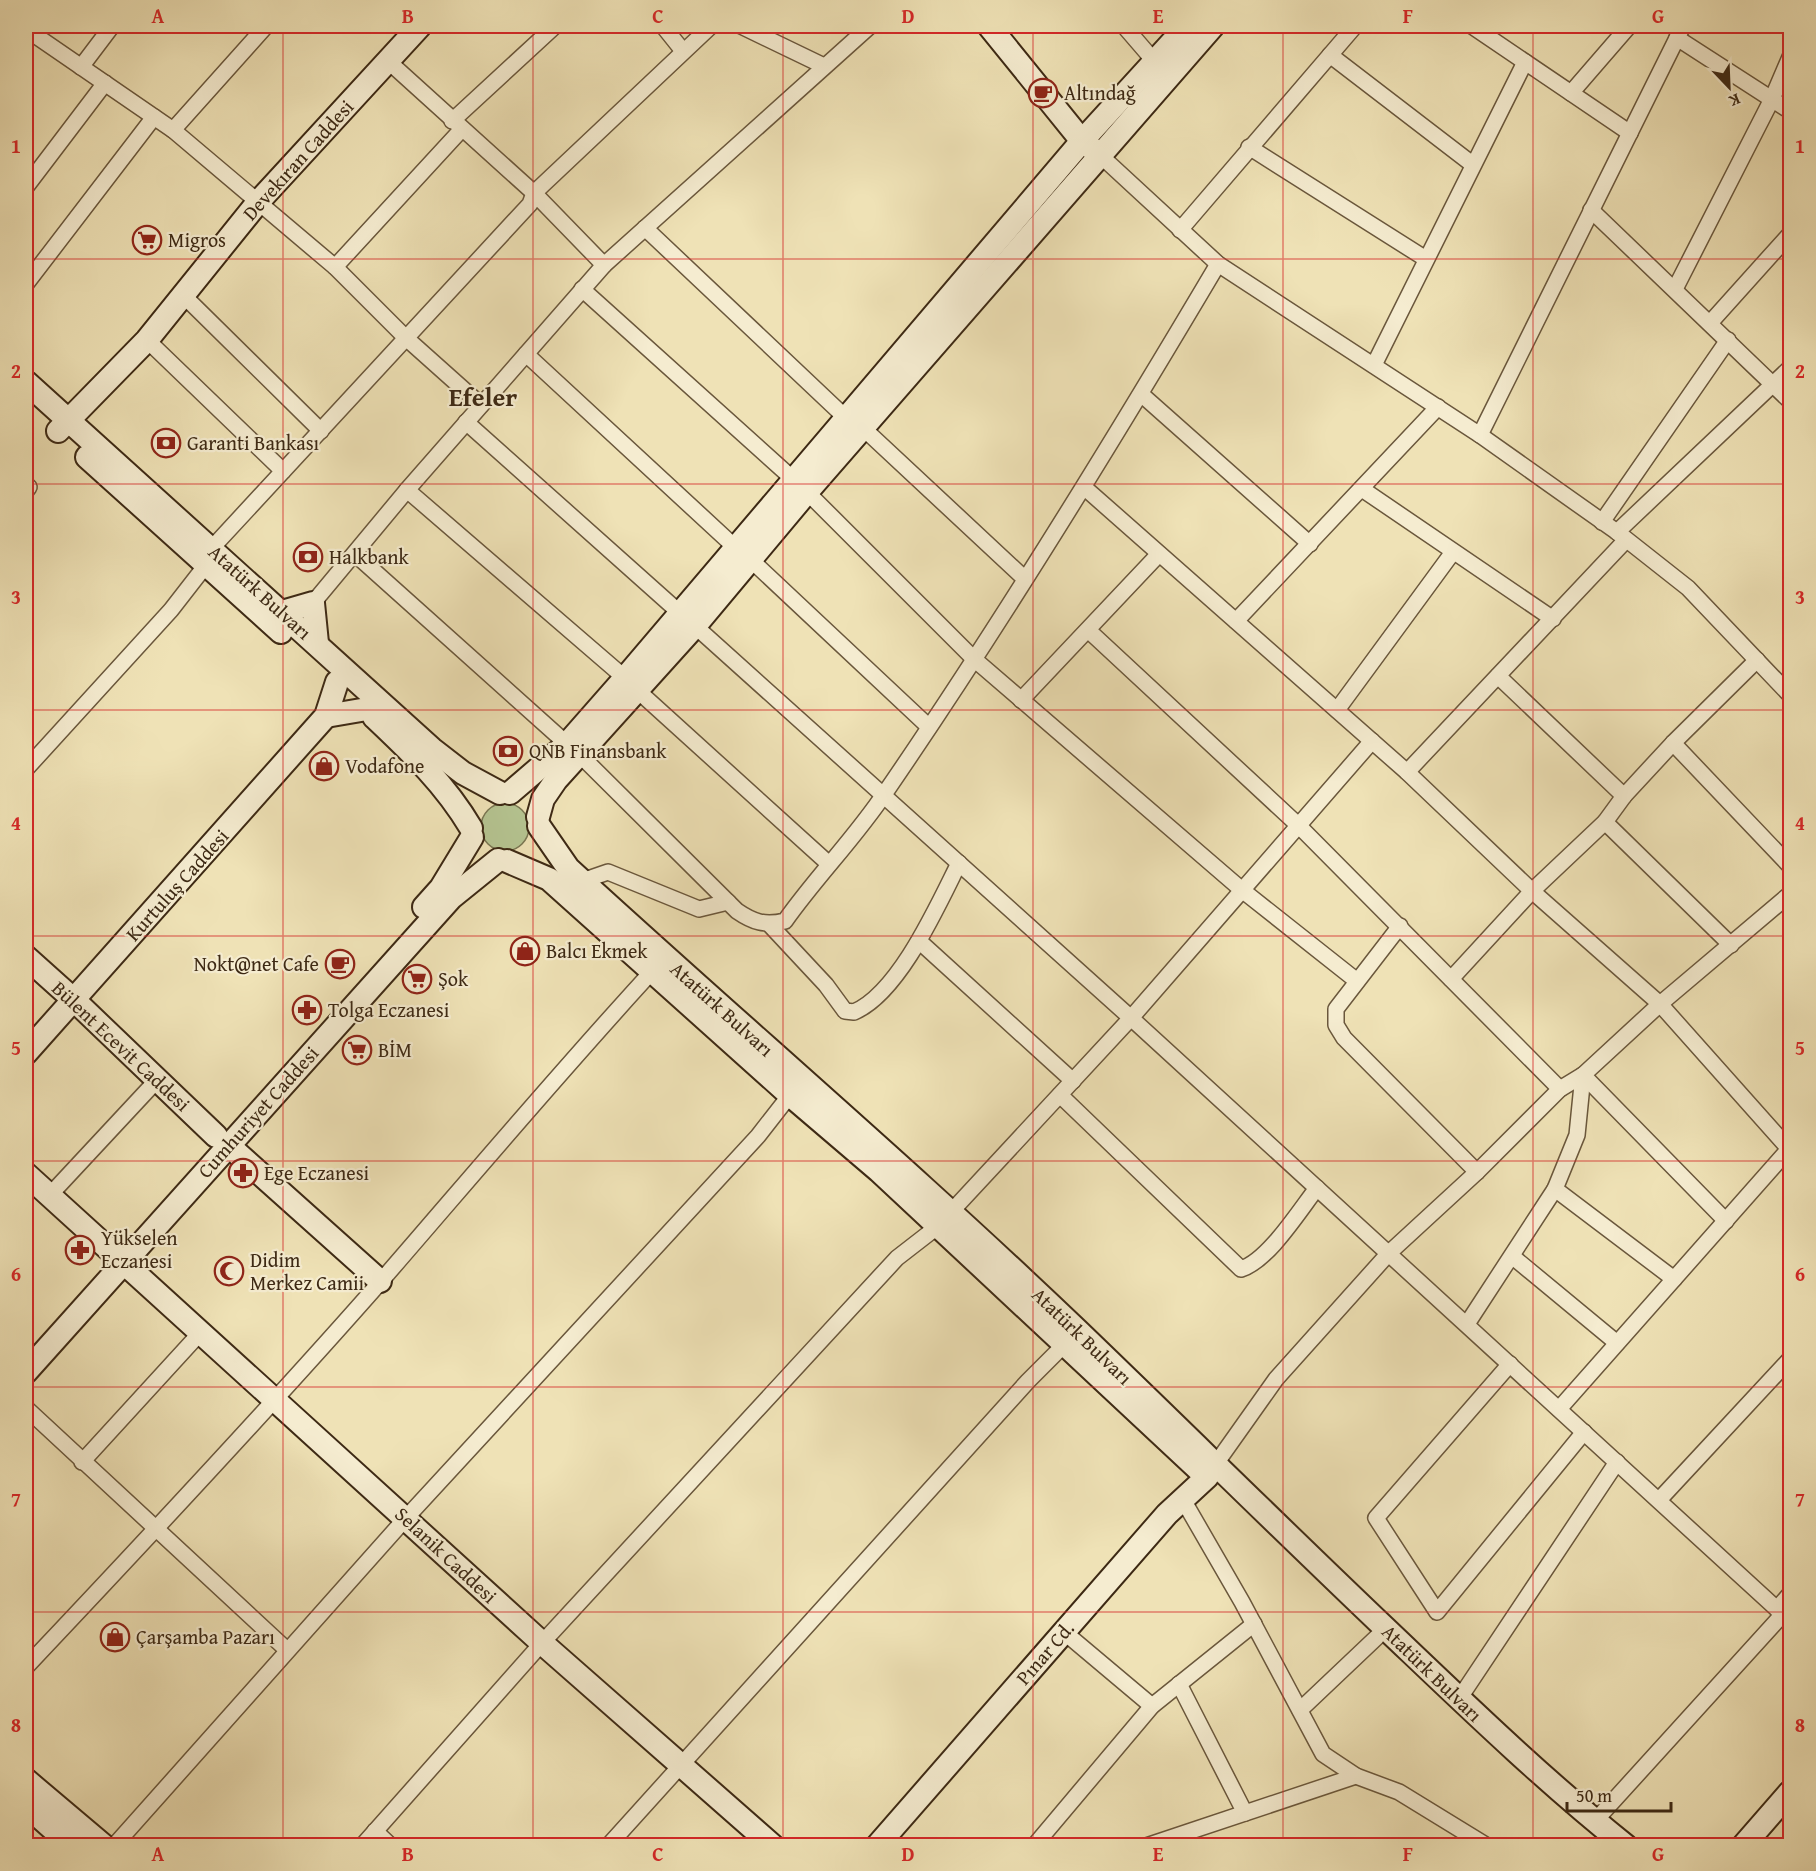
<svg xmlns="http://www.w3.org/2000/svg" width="1816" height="1871" viewBox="0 0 1816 1871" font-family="'Gentium Book Plus',serif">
<rect width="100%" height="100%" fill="#efe2b6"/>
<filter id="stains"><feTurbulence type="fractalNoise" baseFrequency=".00333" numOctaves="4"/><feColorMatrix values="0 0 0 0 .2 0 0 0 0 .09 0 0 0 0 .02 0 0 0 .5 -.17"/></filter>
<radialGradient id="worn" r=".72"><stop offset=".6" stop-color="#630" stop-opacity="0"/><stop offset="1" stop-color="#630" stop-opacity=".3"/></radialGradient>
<circle fill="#b5c491" stroke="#797652" stroke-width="1.5" cx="505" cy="827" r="24"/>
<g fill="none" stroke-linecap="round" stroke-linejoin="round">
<g stroke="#6a573c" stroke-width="18">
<g id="street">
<path d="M 663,26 L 683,51"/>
<path d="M 741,26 L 824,66"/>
<path d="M 1124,26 L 1155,62"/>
<path d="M 1472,26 L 1630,133"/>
<path d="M 26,29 L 173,130 L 335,267 L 406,338 L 481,405"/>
<path d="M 1677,38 L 1790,111"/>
<path d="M 1330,55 L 1472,164"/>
<path d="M 388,61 L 534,193 L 604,265"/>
<path d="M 81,67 L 112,26"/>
<path d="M 1571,93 L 1629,26"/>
<path d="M 452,121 L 555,26"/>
<path d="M 173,130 L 266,26"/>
<path d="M 1249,147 L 1426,259"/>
<path d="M 1101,156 L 1218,264 L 1480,435 L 1617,532 L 1688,588 L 1790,695"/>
<path d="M 26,187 L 105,83"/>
<path d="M 1591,210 L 1790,401"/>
<path d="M 645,228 L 846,418"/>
<path d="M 1180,230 L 1355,26"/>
<path d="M 335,267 L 462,129"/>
<path d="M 26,284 L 154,117"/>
<path d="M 582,289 L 793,479"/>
<path d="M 1675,289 L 1772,99 L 1790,57"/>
<path d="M 182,294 L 321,431"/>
<path d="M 1710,323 L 1790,234"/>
<path d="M 147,340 L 283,471"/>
<path d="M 526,354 L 737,549"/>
<path d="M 1374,365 L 1525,62"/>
<path d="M 1141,394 L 1310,544"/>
<path d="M 466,422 L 680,613"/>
<path d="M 862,427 L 1025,579"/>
<path d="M 1480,435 L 1683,26"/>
<path d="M 1085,488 L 1407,772 L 1532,891 L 1660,1004 L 1790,1150"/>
<path d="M 1362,489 L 1553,619"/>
<path d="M 407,490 L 625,678"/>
<path d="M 26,491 L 29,487"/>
<path d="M 807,492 L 974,659 L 1242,890 L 1357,981"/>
<path d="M 1602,522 L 1728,340"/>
<path d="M 1617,532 L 1790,368"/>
<path d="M 211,549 L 530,204 L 534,193 L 711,26"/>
<path d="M 355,554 L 567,744"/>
<path d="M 751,560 L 929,727"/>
<path d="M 313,603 L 407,490 L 604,265 L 870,26"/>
<path d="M 1236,621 L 1438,407"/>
<path d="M 695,626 L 1131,1018 L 1790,1621"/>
<path d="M 1088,630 L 1298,825 L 1560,1089"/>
<path d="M 1498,676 L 1624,796"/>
<path d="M 637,690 L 829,864"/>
<path d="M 1021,700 L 1159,554"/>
<path d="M 1337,710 L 1453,552"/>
<path d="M 1673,743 L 1790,866"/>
<path d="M 580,755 L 737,911 C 753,922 765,926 785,921 C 816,877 855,838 885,793 C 1003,621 1112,443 1218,264"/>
<path d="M 26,769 L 171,610 L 206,565"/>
<path d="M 1407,772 L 1626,540"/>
<path d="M 1605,822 L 1731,945"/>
<path d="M 582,881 L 608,872 L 699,909 L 728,902"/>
<path d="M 770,925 L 826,985 L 845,1011 L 854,1012 C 899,993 938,905 959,863"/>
<path d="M 1400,926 L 1336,1009 L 1336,1025 L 1344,1038 L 1477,1172"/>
<path d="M 919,941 L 1073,1081"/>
<path d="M 1451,979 L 1532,891 L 1605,822 L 1624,796 L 1673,743 L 1757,660"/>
<path d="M 1583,1075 L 1726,1221"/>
<path d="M 1060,1095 L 1241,1269 C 1268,1261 1299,1211 1317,1188"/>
<path d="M 1555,1189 L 1674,1279"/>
<path d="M 49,1196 L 158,1079"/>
<path d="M 1513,1257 L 1617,1343"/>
<path d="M 1467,1324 L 1555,1189 L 1577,1135 L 1583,1075"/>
<path d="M 1510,1364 L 1376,1518 L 1437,1612 L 1584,1432"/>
<path d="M 26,1408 L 287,1650"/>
<path d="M 1559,1409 L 1789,1149"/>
<path d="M 82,1462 L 201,1332"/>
<path d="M 1215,1465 L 1276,1379 L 1389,1253 L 1477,1172 L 1560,1089 L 1583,1075 L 1660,1004 L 1790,894"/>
<path d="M 1182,1498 L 1242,1602 L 1323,1754 L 1356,1776 L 1399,1792 L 1487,1846"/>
<path d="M 1659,1500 L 1790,1359"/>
<path d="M 1777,1609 L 1790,1594"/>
<path d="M 1064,1632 L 1152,1706"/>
<path d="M 26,1667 C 146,1540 266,1412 382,1280 C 473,1175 563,1068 657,966"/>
<path d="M 1179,1684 L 1245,1813"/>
<path d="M 1459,1699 L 1617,1462"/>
<path d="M 1300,1710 L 1377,1637"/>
<path d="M 1595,1821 L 1783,1614"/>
<path d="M 375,1831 L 391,1846"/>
<path d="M 114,1846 L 406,1518 L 758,1136 L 790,1095"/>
<path d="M 362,1846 L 542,1643 L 897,1258 L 937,1227 L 1131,1018 L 1372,741"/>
<path d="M 608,1846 L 1028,1381 L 1064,1345"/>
<path d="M 1034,1846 L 1152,1706 L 1254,1624"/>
<path d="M 1146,1846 L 1356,1776"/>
</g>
</g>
<g stroke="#3d2914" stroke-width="26">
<g id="secondary">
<path d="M 989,26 L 1082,141 L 1094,150"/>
<path d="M 26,382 L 432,749 L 463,773 L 500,793"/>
<path d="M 58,431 L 147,340 L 259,201 L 420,26"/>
<path d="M 87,457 L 281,632"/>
<path d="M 282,612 L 313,603 L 317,643"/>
<path d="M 326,716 L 367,709"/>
<path d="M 374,717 C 411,752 445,784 471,828"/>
<path d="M 510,793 L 567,744 L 625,678 L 1082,141 L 1187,26"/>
<path d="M 538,817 L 543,799 L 556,780 L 695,626 L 807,492 L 1213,26"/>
<path d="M 539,826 L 568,868 C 737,1023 912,1172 1077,1330 C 1180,1429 1281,1529 1384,1627 C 1463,1702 1541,1778 1626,1846"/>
<path d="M 507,861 L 549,879 L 790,1095 L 879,1171 L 1198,1469"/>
<path d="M 424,907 L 441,888 L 472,837"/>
<path d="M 26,957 L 74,1000 L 216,1136"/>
<path d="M 26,1053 L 326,716 L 337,682"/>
<path d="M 228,1145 L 380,1281"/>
<path d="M 26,1174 L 542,1643 L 773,1846"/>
<path d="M 26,1372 L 451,898 L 498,860"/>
<path d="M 26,1780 L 104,1846"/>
<path d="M 26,1805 L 72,1846"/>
<path d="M 877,1846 L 1167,1514 L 1207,1477 L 1215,1465"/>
<path d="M 1743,1846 L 1790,1792"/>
</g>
</g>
<use href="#street" stroke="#f5ecd0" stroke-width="15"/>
<use href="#secondary" stroke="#f5ecd0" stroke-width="22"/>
</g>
<path fill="none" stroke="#d62828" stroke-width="1.5" stroke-opacity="0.55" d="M 283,26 L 283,1846M 533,26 L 533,1846M 783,26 L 783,1846M 1033,26 L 1033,1846M 1283,26 L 1283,1846M 1533,26 L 1533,1846M 26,259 L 1790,259M 26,484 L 1790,484M 26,710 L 1790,710M 26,936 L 1790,936M 26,1161 L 1790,1161M 26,1387 L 1790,1387M 26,1612 L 1790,1612"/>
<defs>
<g id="cafe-ring" transform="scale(1.5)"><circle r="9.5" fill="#f5ecd0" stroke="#8f2418" stroke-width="1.5"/><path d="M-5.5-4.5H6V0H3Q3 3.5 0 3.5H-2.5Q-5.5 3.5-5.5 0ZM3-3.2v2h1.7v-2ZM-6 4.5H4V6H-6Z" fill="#8f2418"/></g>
<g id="supermarket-ring" transform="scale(1.5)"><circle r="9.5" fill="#f5ecd0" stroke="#8f2418" stroke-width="1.5"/><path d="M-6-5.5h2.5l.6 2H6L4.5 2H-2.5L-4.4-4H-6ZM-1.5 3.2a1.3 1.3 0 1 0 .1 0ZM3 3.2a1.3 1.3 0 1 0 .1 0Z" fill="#8f2418"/></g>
<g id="bank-ring" transform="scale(1.5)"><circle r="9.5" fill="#f5ecd0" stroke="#8f2418" stroke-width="1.5"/><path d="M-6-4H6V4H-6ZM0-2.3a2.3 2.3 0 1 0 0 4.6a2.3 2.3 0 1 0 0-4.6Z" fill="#8f2418"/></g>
<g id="shop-ring" transform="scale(1.5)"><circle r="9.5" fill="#f5ecd0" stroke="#8f2418" stroke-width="1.5"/><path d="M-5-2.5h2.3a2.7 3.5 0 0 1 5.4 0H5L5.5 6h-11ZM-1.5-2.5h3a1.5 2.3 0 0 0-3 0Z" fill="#8f2418"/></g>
<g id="pharmacy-ring" transform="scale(1.5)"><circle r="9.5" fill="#f5ecd0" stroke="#8f2418" stroke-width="1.5"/><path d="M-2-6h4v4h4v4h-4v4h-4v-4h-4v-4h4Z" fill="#8f2418"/></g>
<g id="mosque-ring" transform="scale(1.5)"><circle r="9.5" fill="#f5ecd0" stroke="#8f2418" stroke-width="1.5"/><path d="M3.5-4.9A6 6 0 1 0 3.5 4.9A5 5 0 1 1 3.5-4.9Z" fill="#8f2418"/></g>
</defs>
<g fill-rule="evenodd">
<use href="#cafe-ring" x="1043" y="93"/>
<use href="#supermarket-ring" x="147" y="240"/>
<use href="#bank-ring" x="166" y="443"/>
<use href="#bank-ring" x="308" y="557"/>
<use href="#bank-ring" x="508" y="751"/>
<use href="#shop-ring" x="324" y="766"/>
<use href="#shop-ring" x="525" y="951"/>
<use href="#cafe-ring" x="340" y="964"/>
<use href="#supermarket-ring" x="417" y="979"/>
<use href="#pharmacy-ring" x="307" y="1010"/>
<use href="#supermarket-ring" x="357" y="1050"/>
<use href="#pharmacy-ring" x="243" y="1173"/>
<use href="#pharmacy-ring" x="80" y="1250"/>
<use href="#mosque-ring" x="229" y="1271"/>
<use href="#shop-ring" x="115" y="1637"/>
</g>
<g text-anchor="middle" stroke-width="4.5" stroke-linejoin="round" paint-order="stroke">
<g font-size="20" fill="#3d2914" stroke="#f5ecd0" text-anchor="start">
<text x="1064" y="100">Altındağ</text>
<text x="168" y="247">Migros</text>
<text x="187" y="450">Garanti Bankası</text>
<text x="329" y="564">Halkbank</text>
<text x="529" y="758">QNB Finansbank</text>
<text x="345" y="773">Vodafone</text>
<text x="546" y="958">Balcı Ekmek</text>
<text x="319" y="971" text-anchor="end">Nokt@net Cafe</text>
<text x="438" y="986">Şok</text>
<text x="328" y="1017">Tolga Eczanesi</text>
<text x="378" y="1057">BİM</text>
<text x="264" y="1180">Ege Eczanesi</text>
<text x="101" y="1245">Yükselen<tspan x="101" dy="23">Eczanesi</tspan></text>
<text x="250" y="1267">Didim<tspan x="250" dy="23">Merkez Camii</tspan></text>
<text x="136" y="1644">Çarşamba Pazarı</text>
</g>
<g font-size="20" fill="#3d2914" stroke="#f5ecd0">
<text transform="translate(298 160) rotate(-48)" y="7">Devekıran Caddesi</text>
<text transform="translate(260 592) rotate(42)" y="7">Atatürk Bulvarı</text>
<text transform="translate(177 885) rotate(-48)" y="7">Kurtuluş Caddesi</text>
<text transform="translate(722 1009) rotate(42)" y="7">Atatürk Bulvarı</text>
<text transform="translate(121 1046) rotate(43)" y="7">Bülent Ecevit Caddesi</text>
<text transform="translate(258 1112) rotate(-48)" y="7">Cumhuriyet Caddesi</text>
<text transform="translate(1082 1336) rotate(44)" y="7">Atatürk Bulvarı</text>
<text transform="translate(446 1555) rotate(43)" y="7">Selanik Caddesi</text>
<text transform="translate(1045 1653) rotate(-49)" y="7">Pınar Cd.</text>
<text transform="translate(1432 1673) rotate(44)" y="7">Atatürk Bulvarı</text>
</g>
<g font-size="26" font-weight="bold" fill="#3d2914" stroke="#f5ecd0">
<text x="483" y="406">Efeler</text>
</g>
</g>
<rect width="1816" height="1871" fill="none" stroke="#efe2b6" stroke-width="66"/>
<g transform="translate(1729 87) rotate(157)" stroke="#f5ecd0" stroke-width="4.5" paint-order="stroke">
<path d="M0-4.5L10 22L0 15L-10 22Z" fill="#3d2914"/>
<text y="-9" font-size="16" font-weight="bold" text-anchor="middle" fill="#3d2914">K</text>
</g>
<path d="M1567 1802v9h104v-9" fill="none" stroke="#3d2914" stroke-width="3"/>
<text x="1576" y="1802" font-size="18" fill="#3d2914" stroke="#f5ecd0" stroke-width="4.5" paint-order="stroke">50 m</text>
<rect x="33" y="33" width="1750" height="1805" fill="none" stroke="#d62828" stroke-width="2"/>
<g font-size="20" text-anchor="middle" font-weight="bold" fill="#d62828">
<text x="158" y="23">A</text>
<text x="408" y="23">B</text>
<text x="658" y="23">C</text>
<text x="908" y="23">D</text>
<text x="1158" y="23">E</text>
<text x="1408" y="23">F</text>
<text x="1658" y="23">G</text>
<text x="16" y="153">1</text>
<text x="1800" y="153">1</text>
<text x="16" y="378">2</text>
<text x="1800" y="378">2</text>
<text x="16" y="604">3</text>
<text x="1800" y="604">3</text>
<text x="16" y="830">4</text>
<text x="1800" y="830">4</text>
<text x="16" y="1055">5</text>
<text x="1800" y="1055">5</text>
<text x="16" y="1281">6</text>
<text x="1800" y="1281">6</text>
<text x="16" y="1506">7</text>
<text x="1800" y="1506">7</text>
<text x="16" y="1732">8</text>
<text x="1800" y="1732">8</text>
<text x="158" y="1861">A</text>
<text x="408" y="1861">B</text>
<text x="658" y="1861">C</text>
<text x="908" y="1861">D</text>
<text x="1158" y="1861">E</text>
<text x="1408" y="1861">F</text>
<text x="1658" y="1861">G</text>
</g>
<rect width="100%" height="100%" filter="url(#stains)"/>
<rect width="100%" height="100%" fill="url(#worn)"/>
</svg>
